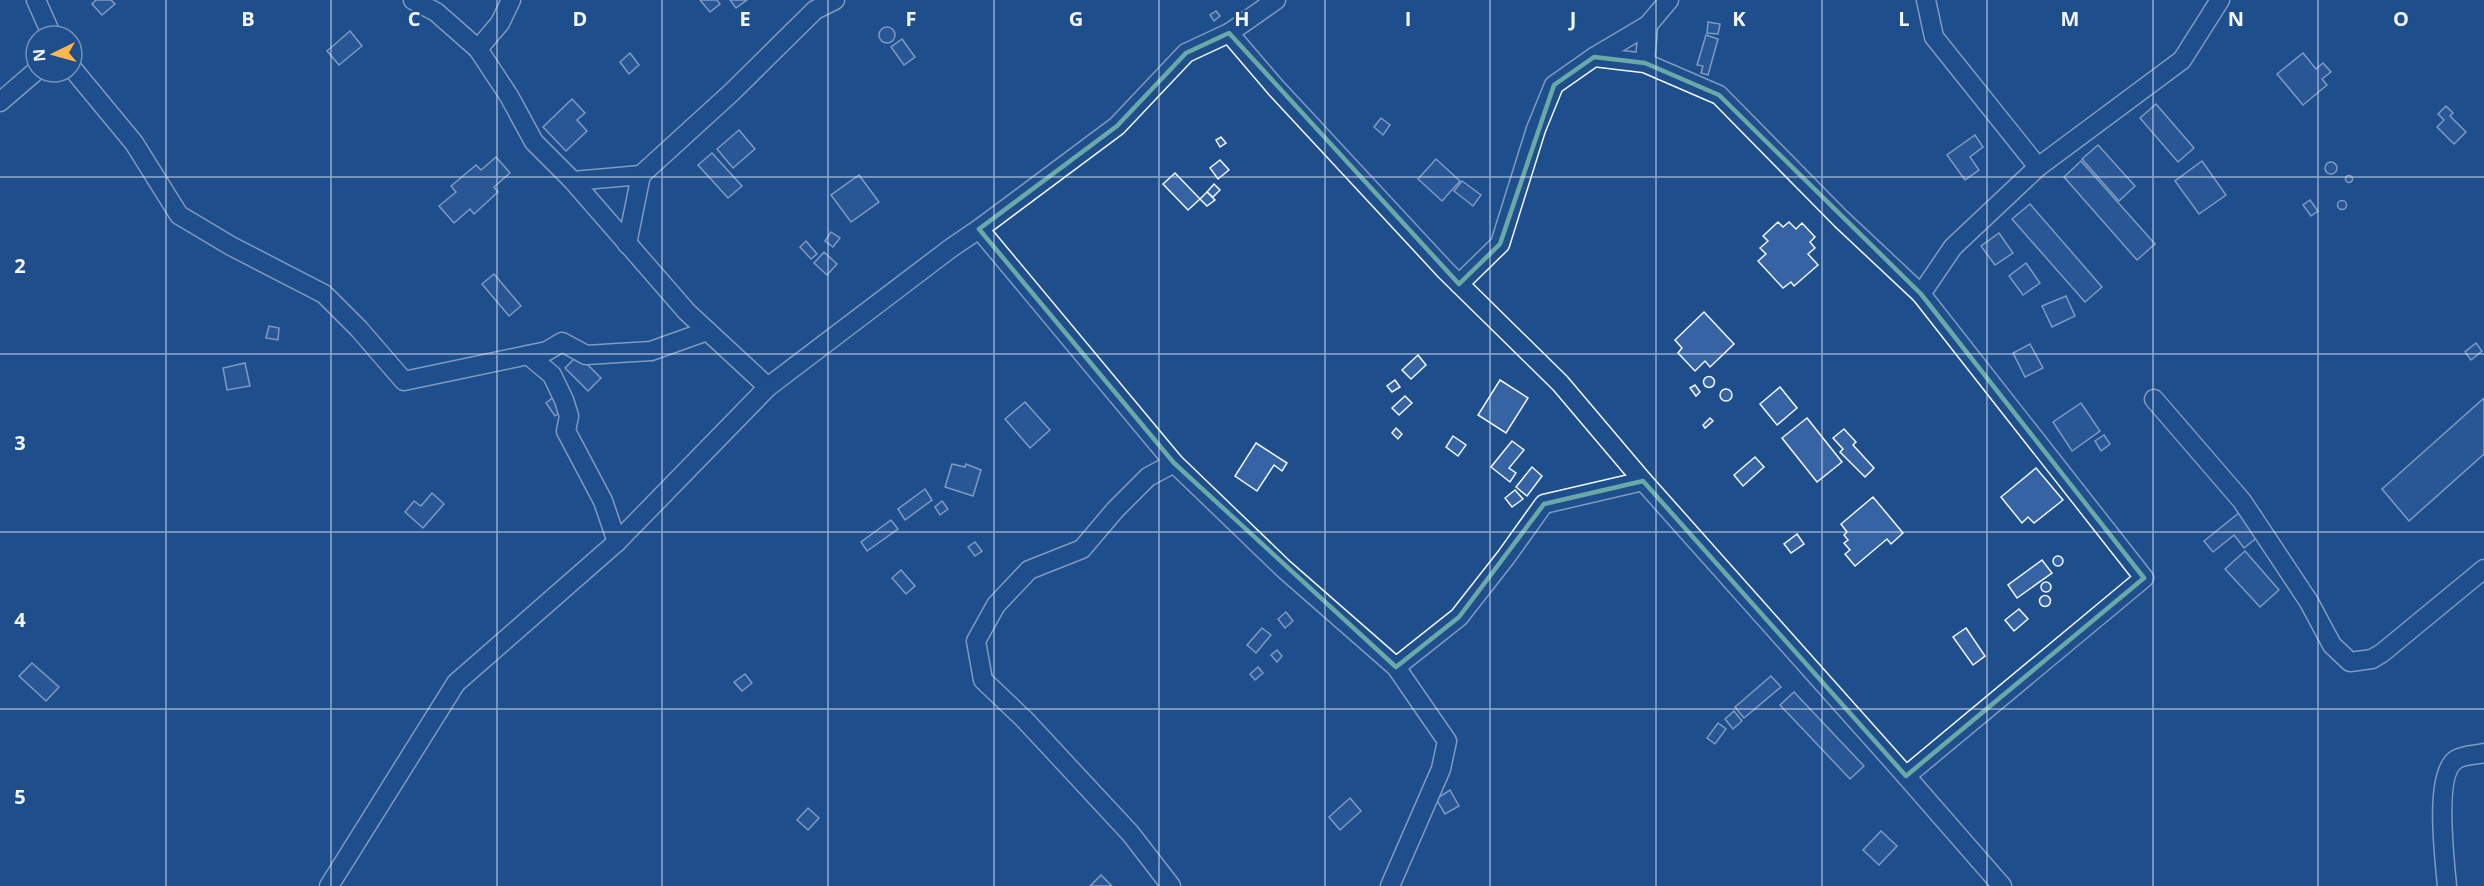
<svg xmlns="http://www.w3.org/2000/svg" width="2484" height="886" viewBox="0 0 2484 886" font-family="'Open Sans',sans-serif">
<rect width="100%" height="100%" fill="#1f4e8c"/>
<g fill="#3563a3" stroke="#f2f6ff" stroke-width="1.5">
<path d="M 96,0 L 111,0 L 115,4 L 102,15 L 92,4 Z"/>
<path d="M 700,0 L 717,0 L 720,4 L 710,12 Z"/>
<path d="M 730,0 L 747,0 L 736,8 Z"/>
<path d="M 1216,11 L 1220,16 L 1214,21 L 1210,15 Z"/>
<path d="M 1708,22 L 1720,24 L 1718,34 L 1707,33 Z"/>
<circle cx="887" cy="35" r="8"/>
<path d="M 350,31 L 362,46 L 339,65 L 327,51 Z"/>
<path d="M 1706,35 L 1718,39 L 1708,75 L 1701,73 L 1703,66 L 1697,65 Z"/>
<path d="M 902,39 L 915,57 L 904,65 L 891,47 Z"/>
<path d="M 630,53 L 639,65 L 629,74 L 620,62 Z"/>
<path d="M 2303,53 L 2316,69 L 2323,63 L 2331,72 L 2322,79 L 2327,85 L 2303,105 L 2277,74 Z"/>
<path d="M 572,99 L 585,113 L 577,120 L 587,131 L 566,151 L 543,127 Z"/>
<path d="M 2156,104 L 2194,148 L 2178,162 L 2140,118 Z"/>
<path d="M 2446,106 L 2453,113 L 2450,116 L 2466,132 L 2454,144 L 2437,127 L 2444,120 L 2438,114 Z"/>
<path d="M 1381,118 L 1390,125 L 1383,135 L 1374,127 Z"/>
<path d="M 739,130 L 755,149 L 733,168 L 717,149 Z"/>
<path d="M 1975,135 L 1983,147 L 1970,157 L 1979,170 L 1965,180 L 1947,155 Z"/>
<path d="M 1221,137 L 1226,143 L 1220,147 L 1216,140 Z"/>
<path d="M 2098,145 L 2135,186 L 2119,201 L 2082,159 Z"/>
<path d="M 712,153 L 742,186 L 728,198 L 698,165 Z"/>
<path d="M 496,157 L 510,173 L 494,187 L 498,192 L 474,214 L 470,209 L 454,223 L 439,206 L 456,192 L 451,186 L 476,165 L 481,170 Z"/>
<path d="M 1436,159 L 1460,181 L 1442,201 L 1418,179 Z"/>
<path d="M 1220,160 L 1229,170 L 1218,179 L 1210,168 Z"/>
<path d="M 2081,161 L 2155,244 L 2137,260 L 2064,177 Z"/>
<path d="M 2202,161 L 2226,195 L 2199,214 L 2175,181 Z"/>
<circle cx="2331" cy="168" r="6"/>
<path d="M 1175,173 L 1200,199 L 1188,210 L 1163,184 Z"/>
<path d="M 859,175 L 879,202 L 851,222 L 831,195 Z"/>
<circle cx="2349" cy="179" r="3.5"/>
<path d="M 1462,181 L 1481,195 L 1473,206 L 1454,191 Z"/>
<path d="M 1214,184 L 1220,190 L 1213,197 L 1207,192 Z"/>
<path d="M 1207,192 L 1215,200 L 1207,206 L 1200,199 Z"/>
<path d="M 2310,200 L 2318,211 L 2311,216 L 2303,205 Z"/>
<circle cx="2342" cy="205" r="4.5"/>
<path d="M 2030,204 L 2102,287 L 2085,302 L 2012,219 Z"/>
<path d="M 1778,222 L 1783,227 L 1789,222 L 1796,229 L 1802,223 L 1815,237 L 1810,242 L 1815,248 L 1808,254 L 1818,265 L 1794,286 L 1791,282 L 1783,288 L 1758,261 L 1766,254 L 1760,248 L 1768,241 L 1763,236 Z"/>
<path d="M 831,232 L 840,238 L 833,247 L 825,241 Z"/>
<path d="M 1999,233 L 2013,253 L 1995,265 L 1981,246 Z"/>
<path d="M 806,241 L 817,254 L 811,259 L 800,247 Z"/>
<path d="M 824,252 L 837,264 L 827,275 L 814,263 Z"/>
<path d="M 2026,263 L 2040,283 L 2023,295 L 2009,276 Z"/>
<path d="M 494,274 L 521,306 L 509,316 L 482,284 Z"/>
<path d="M 2066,296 L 2075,316 L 2052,327 L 2042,306 Z"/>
<path d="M 1704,312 L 1734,344 L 1710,367 L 1705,361 L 1695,371 L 1678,353 L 1682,348 L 1675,340 Z"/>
<path d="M 269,326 L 279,328 L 278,340 L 266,338 Z"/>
<path d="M 2476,343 L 2482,351 L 2471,360 L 2465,352 Z"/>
<path d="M 2030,344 L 2043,368 L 2025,377 L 2013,353 Z"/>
<path d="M 578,355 L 601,378 L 588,391 L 565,368 Z"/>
<path d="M 1418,355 L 1426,365 L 1411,379 L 1402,370 Z"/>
<path d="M 245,363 L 250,386 L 227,390 L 223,368 Z"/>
<circle cx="1709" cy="382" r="5.5"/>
<path d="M 1395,380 L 1400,387 L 1392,392 L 1387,386 Z"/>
<path d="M 1500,380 L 1528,398 L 1506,433 L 1478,415 Z"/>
<path d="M 1695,385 L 1700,392 L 1696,396 L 1690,388 Z"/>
<path d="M 1780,387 L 1797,408 L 1777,425 L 1760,404 Z"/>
<circle cx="1726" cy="395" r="6"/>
<path d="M 555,396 L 564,409 L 555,416 L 546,403 Z"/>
<path d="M 1405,396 L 1412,403 L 1399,415 L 1392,408 Z"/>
<path d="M 2484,398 L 2484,454 L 2409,521 L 2382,489 Z"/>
<path d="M 1025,402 L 1050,430 L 1030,448 L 1005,419 Z"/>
<path d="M 2081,403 L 2100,431 L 2072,451 L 2053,422 Z"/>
<path d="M 1710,418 L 1713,421 L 1705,428 L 1703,425 Z"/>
<path d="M 1807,418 L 1842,462 L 1817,482 L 1782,438 Z"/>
<path d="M 1396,428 L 1402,434 L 1398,439 L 1392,433 Z"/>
<path d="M 1844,429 L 1856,442 L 1853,445 L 1874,468 L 1865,477 L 1840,452 L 1843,449 L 1833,438 Z"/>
<path d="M 2104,435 L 2110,444 L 2101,451 L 2095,441 Z"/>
<path d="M 1453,436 L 1466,445 L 1458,456 L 1446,447 Z"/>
<path d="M 1512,441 L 1524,450 L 1509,468 L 1516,473 L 1510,482 L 1491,467 Z"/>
<path d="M 1256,443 L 1287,463 L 1282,471 L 1274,465 L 1257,491 L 1235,476 Z"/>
<path d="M 1755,457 L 1764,467 L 1743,486 L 1734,475 Z"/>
<path d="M 952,464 L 965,467 L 966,464 L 981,470 L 973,496 L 945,487 Z"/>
<path d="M 1532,467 L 1542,476 L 1527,496 L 1516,487 Z"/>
<path d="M 2036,468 L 2063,500 L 2034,523 L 2028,517 L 2022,523 L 2001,497 Z"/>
<path d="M 925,489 L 932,500 L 905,520 L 898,509 Z"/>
<path d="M 1515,490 L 1523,499 L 1512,507 L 1505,498 Z"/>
<path d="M 432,493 L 444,504 L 423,528 L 405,512 L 414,501 L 421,506 Z"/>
<path d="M 1873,497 L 1903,533 L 1891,544 L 1887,539 L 1855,566 L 1845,554 L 1850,550 L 1844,543 L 1848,540 L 1844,535 L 1847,532 L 1841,524 Z"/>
<path d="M 942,501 L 948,509 L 940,515 L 935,507 Z"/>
<path d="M 2240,512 L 2259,536 L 2244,548 L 2234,535 L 2213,552 L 2204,541 Z"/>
<path d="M 891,520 L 898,529 L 867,551 L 861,542 Z"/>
<path d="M 1797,534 L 1804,544 L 1791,553 L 1784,544 Z"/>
<path d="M 975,542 L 982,551 L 975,556 L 968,547 Z"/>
<path d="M 2245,551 L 2279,590 L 2260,607 L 2225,569 Z"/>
<circle cx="2058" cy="561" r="5"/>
<path d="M 2042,560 L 2052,573 L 2017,598 L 2008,585 Z"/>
<path d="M 901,570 L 915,586 L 906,594 L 892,578 Z"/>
<circle cx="2046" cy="587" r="5"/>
<circle cx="2045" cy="601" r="5.5"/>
<path d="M 2019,609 L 2028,619 L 2014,631 L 2005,620 Z"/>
<path d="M 1286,612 L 1293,621 L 1285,628 L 1278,619 Z"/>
<path d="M 1262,628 L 1271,635 L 1256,653 L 1247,645 Z"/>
<path d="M 1966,628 L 1985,656 L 1973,665 L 1953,637 Z"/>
<path d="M 1277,650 L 1282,656 L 1277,662 L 1271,655 Z"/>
<path d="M 32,663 L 59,687 L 46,701 L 19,676 Z"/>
<path d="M 1258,667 L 1263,673 L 1255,680 L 1250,674 Z"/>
<path d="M 745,674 L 752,683 L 742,691 L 734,682 Z"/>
<path d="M 1771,676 L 1781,687 L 1744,718 L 1735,707 Z"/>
<path d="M 1794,692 L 1864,766 L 1850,779 L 1780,705 Z"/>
<path d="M 1734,711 L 1742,721 L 1733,729 L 1725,719 Z"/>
<path d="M 1718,723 L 1726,729 L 1715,744 L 1707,738 Z"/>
<path d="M 1450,790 L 1459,806 L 1445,814 L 1436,799 Z"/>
<path d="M 1350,798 L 1361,811 L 1340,830 L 1329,817 Z"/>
<path d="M 808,808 L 819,818 L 808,830 L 797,820 Z"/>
<path d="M 1881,831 L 1897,846 L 1879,865 L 1863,850 Z"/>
<path d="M 1101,875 L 1112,886 L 1090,886 Z"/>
</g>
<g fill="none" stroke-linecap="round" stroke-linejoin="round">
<g stroke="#f2f6ff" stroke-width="21">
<g id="street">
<path d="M 36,0 L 52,36"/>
<path d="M 413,0 L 436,12 L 478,49 L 509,96 L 534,142 L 573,181 L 687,312 L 768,387 L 951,248 L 979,229 L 1174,463 L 1284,569 L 1396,667 L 1447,741 L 1441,769 L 1390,886"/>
<path d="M 1926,0 L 1934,37 L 2038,167"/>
<path d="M 1229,33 L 1276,0"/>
<path d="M 478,49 L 500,23 L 511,0"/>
<path d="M 1594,57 L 1648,25 L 1669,0"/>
<path d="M 1645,63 L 1648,25"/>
<path d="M 72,68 L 134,143 L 179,215 L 231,246 L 324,294 L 359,329 L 404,381 L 528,355 L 552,375 L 564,400 L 569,416 L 566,431 L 603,501 L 617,542"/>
<path d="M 0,102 L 36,71"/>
<path d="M 573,181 L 641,175"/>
<path d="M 979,229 L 1117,126 L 1186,53 L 1229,33 L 1276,88 L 1446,271 L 1560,383 L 1643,481 L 1544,504 L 1506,557 L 1459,617 L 1396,667"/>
<path d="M 627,244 L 641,175 L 732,92 L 815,10 L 835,0"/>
<path d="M 1459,284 L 1500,244 L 1536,129 L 1554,85 L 1594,57 L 1645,63 L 1719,95 L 1841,219 L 1921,294 L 2144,578 L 1906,776 L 2002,886"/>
<path d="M 1921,294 L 1953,247 L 2038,167 L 2182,60 L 2220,0"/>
<path d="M 528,355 L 547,351 L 562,342 L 586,355 L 651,351 L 707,331"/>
<path d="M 2154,399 L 2242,501 L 2309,602 L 2332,645 L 2350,662 L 2372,659 L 2382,653 L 2484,569"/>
<path d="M 1643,481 L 1906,776"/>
<path d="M 329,886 L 456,683 L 617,542 L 768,387"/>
<path d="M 1171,886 L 1130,833 L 1024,719 L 983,680 L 976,641 L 996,605 L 1029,570 L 1082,549 L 1115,510 L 1148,477 L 1174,463"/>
<path d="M 2447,886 C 2445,862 2433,772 2457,759 C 2464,755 2476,755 2484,753"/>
</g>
</g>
<use href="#street" stroke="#1f4e8c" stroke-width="18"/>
</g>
<path d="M0 0H2484V886H0ZM 1229,33 L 1459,284 L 1500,244 L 1554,85 L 1594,57 L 1645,63 L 1719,95 L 1921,294 L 2144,578 L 1906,776 L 1643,481 L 1544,504 L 1459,617 L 1396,667 L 1174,463 L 979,229 L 1117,126 L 1186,53 Z" fill="#1f4e8c" fill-opacity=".55" fill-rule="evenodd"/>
<path fill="none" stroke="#6aa9a8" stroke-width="4.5" stroke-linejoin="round" d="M 1229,33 L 1459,284 L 1500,244 L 1554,85 L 1594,57 L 1645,63 L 1719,95 L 1921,294 L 2144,578 L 1906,776 L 1643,481 L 1544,504 L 1459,617 L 1396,667 L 1174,463 L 979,229 L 1117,126 L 1186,53 Z"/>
<path fill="none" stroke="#f2f6ff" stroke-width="1.5" stroke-opacity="0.55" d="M 166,0 L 166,886M 331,0 L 331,886M 497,0 L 497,886M 662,0 L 662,886M 828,0 L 828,886M 994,0 L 994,886M 1159,0 L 1159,886M 1325,0 L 1325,886M 1490,0 L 1490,886M 1656,0 L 1656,886M 1822,0 L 1822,886M 1987,0 L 1987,886M 2153,0 L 2153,886M 2318,0 L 2318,886M 0,177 L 2484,177M 0,354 L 2484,354M 0,532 L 2484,532M 0,709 L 2484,709"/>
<g font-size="20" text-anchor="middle" font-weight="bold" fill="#f2f6ff" stroke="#1f4e8c" stroke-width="4.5" stroke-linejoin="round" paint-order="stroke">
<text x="248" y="26">B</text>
<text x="414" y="26">C</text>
<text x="580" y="26">D</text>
<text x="745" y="26">E</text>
<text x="911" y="26">F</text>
<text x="1076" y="26">G</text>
<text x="1242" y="26">H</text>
<text x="1408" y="26">I</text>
<text x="1573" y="26">J</text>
<text x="1739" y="26">K</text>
<text x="1904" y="26">L</text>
<text x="2070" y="26">M</text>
<text x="2236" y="26">N</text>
<text x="2401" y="26">O</text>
<text x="20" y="273">2</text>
<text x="20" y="450">3</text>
<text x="20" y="627">4</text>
<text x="20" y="804">5</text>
</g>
<g transform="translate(54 54) rotate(265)"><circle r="28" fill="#1f4e8c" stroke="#7391ba" stroke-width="1.5"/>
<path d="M0-4.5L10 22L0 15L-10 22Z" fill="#ffb74d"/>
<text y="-9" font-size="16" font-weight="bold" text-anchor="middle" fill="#f2f6ff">N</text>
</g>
</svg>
